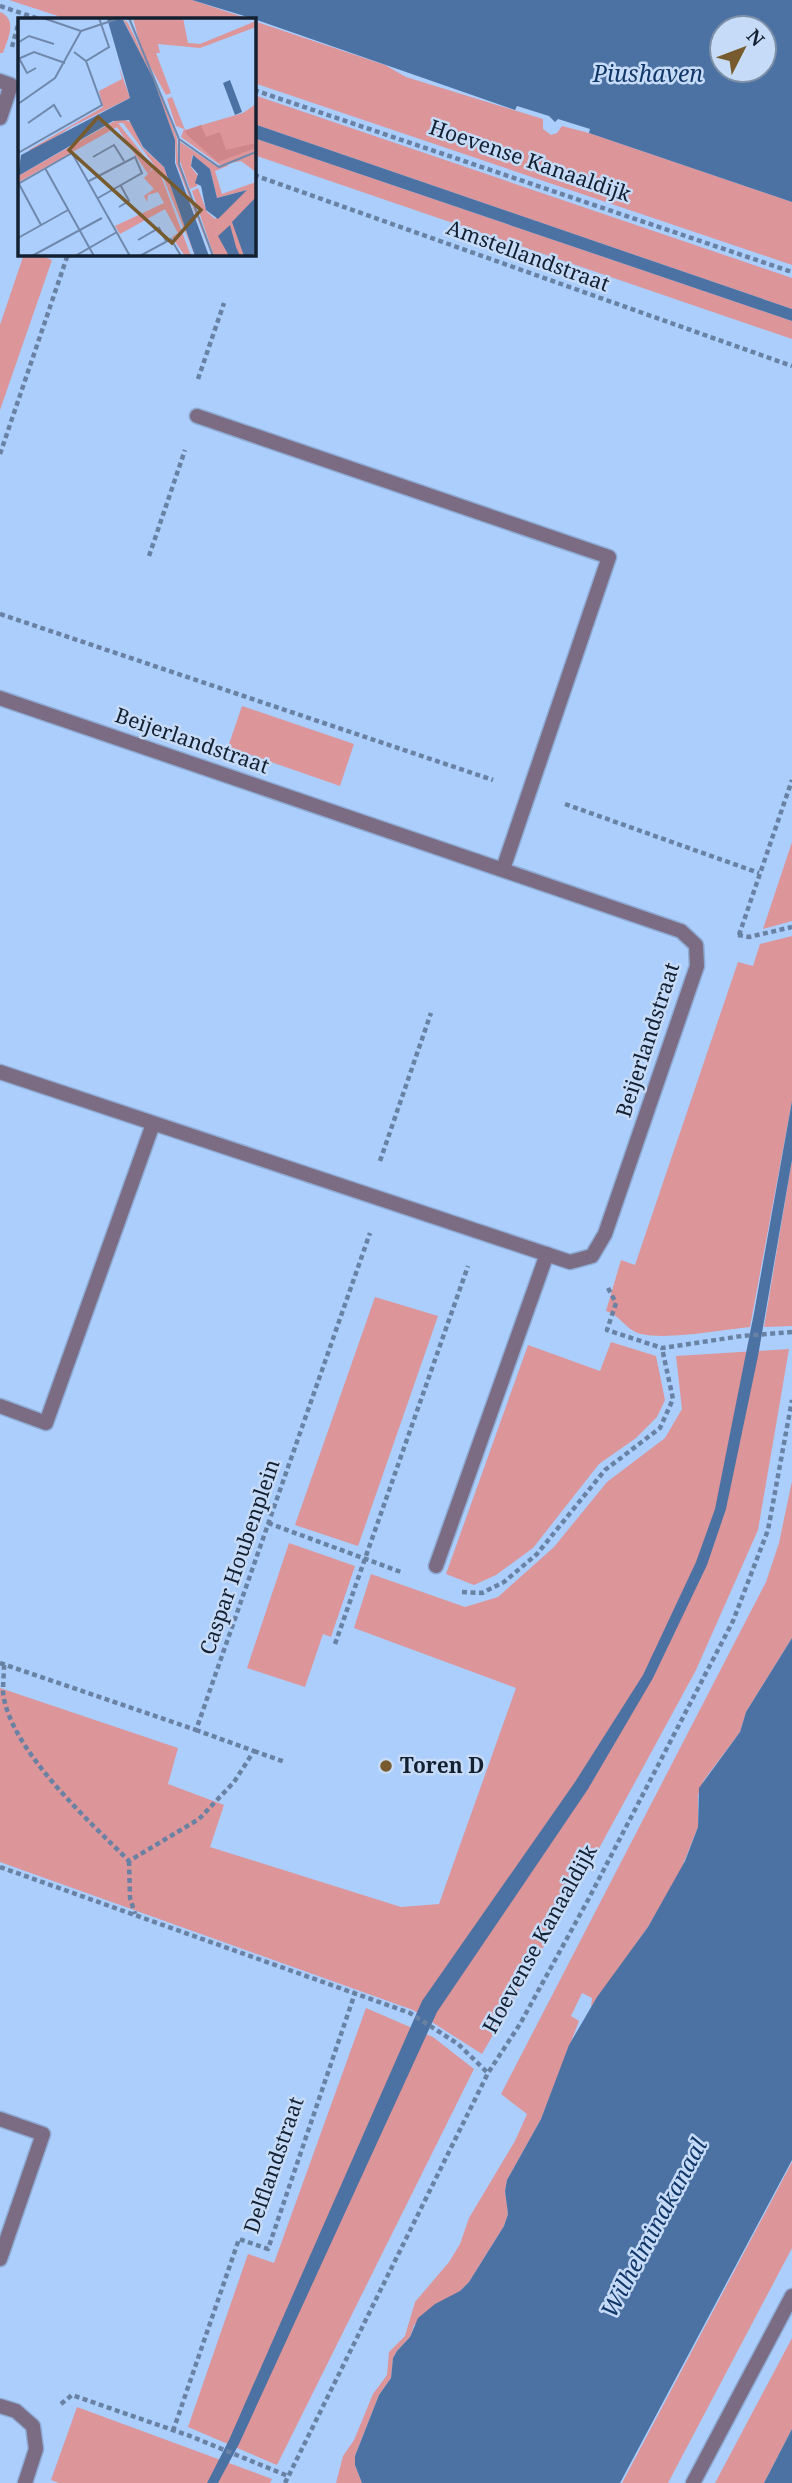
<svg xmlns="http://www.w3.org/2000/svg" width="792" height="2483" viewBox="0 0 792 2483" font-family="'Noto Serif',serif">
<rect width="100%" height="100%" fill="#accefd"/>
<g fill="#dc9599">
<path d="M 9,0 L 192,0 L 249,19 L 67,19 Z"/>
<path d="M 0,12 C 18,19 8,39 3,53 L 0,53 Z"/>
<path d="M 254,21 L 385,65 L 406,77 L 543,119 L 543,129 L 551,135 L 557,133 L 562,126 L 589,133 L 792,202 L 792,265 L 254,83 Z"/>
<path d="M 254,95 L 792,278 L 792,309 L 254,124 Z"/>
<path d="M 254,138 L 792,321 L 792,339 L 254,155 Z"/>
<path d="M 24,254 L 36,254 L 52,260 L 0,410 L 0,325 Z"/>
<path d="M 242,706 L 354,744 L 340,786 L 228,747 Z"/>
<path d="M 792,842 L 792,921 L 763,929 Z"/>
<path d="M 792,936 L 792,1101 L 750,1327 C 722,1330 667,1340 641,1334 C 627,1331 620,1315 606,1311 L 621,1260 L 635,1265 L 738,962 L 753,966 L 760,944 Z"/>
<path d="M 792,1160 L 792,1326 L 764,1327 Z"/>
<path d="M 375,1297 L 438,1316 L 358,1546 L 295,1525 Z"/>
<path d="M 611,1342 L 656,1356 L 665,1400 L 657,1417 L 636,1438 L 599,1464 L 533,1548 L 496,1575 L 474,1585 L 446,1574 L 528,1345 L 600,1371 Z"/>
<path d="M 789,1349 L 758,1530 L 696,1670 L 584,1876 L 482,2054 L 413,2010 L 0,1862 L 0,1688 L 178,1748 L 168,1784 L 224,1805 L 210,1847 L 401,1907 L 439,1904 L 516,1688 L 354,1628 L 371,1574 L 465,1607 L 498,1597 L 554,1547 L 607,1482 L 665,1438 L 682,1409 L 676,1356 Z"/>
<path d="M 792,1481 L 792,1638 L 746,1712 L 740,1732 L 704,1780 L 698,1795 L 698,1827 L 680,1872 L 648,1927 L 591,2007 L 592,1998 L 582,1993 L 571,2016 L 579,2021 L 541,2119 L 507,2180 L 505,2191 L 508,2214 L 504,2226 L 469,2282 L 460,2291 L 414,2325 L 410,2337 L 397,2351 L 393,2358 L 391,2378 L 379,2395 L 355,2456 L 355,2465 L 362,2483 L 336,2483 L 343,2456 L 354,2440 L 373,2394 L 387,2375 L 389,2352 L 405,2336 L 415,2302 L 449,2262 L 460,2244 L 469,2218 L 515,2141 L 527,2114 L 501,2094 L 766,1582 L 779,1543 Z"/>
<path d="M 289,1543 L 355,1566 L 331,1637 L 323,1634 L 305,1687 L 247,1668 Z"/>
<path d="M 366,2008 L 433,2037 L 474,2069 L 277,2465 L 188,2427 L 248,2254 L 274,2263 Z"/>
<path d="M 792,2162 L 792,2248 L 668,2483 L 622,2483 Z"/>
<path d="M 792,2338 L 792,2429 L 764,2483 L 715,2483 Z"/>
<path d="M 77,2407 L 272,2479 L 270,2483 L 59,2483 L 51,2480 Z"/>
</g>
<g fill="#4c72a4" fill-rule="evenodd">
<path d="M 192,0 L 792,0 L 792,202 L 589,133 L 590,129 L 558,119 L 555,122 L 549,116 L 517,106 L 515,110 L 254,19 ZM 764,28 L 764,70 L 722,70 L 722,28 Z"/>
<path d="M 254,124 L 792,309 L 792,321 L 254,138 Z"/>
<path d="M 792,1101 L 792,1160 L 758,1356 L 726,1509 L 707,1565 L 653,1678 L 588,1789 L 437,2012 L 239,2444 L 218,2483 L 207,2483 L 229,2440 L 422,2001 L 575,1782 L 643,1675 L 696,1562 L 715,1509 L 754,1313 Z"/>
<path d="M 792,1638 L 792,2160 L 620,2483 L 362,2483 L 355,2465 L 355,2456 L 379,2395 L 391,2378 L 393,2358 L 397,2351 L 410,2337 L 418,2318 L 435,2304 L 460,2291 L 469,2282 L 504,2226 L 508,2214 L 505,2191 L 507,2180 L 541,2119 L 569,2045 L 597,1997 L 648,1927 L 685,1861 L 698,1827 L 699,1788 L 740,1732 L 746,1712 Z"/>
<path d="M 792,2429 L 792,2483 L 764,2483 Z"/>
</g>
<g fill="none" stroke-linecap="round" stroke-linejoin="round">
<g stroke="#8dabd4" stroke-width="17">
<g id="lane">
<path d="M 197,416 L 609,557 L 503,869"/>
<path d="M 0,1406 L 46,1423 L 153,1124"/>
<path d="M 436,1566 L 547,1254"/>
<path d="M 0,2119 L 43,2134 L 0,2259"/>
</g>
</g>
<g stroke="#8dabd4" stroke-width="17">
<g id="street">
<path d="M 0,81 L 11,85 L 0,118"/>
<path d="M 0,698 L 681,931 L 696,945 L 697,966 L 605,1234 L 592,1256 L 570,1262 L 0,1072"/>
<path d="M 0,2406 L 16,2411 L 33,2426 L 36,2449 L 25,2483"/>
<path d="M 693,2483 L 792,2296"/>
</g>
</g>
<g stroke="#6982a4" stroke-width="4.5" stroke-dasharray="5 3.5" stroke-linecap="butt">
<path d="M 0,6 L 39,19"/>
<path d="M 12,47 L 19,21"/>
<path d="M 254,90 L 792,272"/>
<path d="M 254,175 L 792,366"/>
<path d="M 198,379 L 224,303"/>
<path d="M 0,454 L 68,254"/>
<path d="M 149,556 L 185,450"/>
<path d="M 0,614 L 493,780"/>
<path d="M 565,804 L 759,873"/>
<path d="M 738,935 L 749,937 L 792,927"/>
<path d="M 739,935 L 792,780"/>
<path d="M 380,1161 L 431,1013"/>
<path d="M 608,1288 L 616,1303 L 607,1330 L 662,1348 L 742,1336 L 792,1332"/>
<path d="M 268,1523 L 401,1572"/>
<path d="M 462,1592 L 482,1593 L 504,1582 L 537,1554 L 605,1470 L 660,1428 L 673,1399 L 662,1348"/>
<path d="M 335,1644 L 468,1266"/>
<path d="M 0,1663 L 196,1730 L 370,1233"/>
<path d="M 4,1665 C 4,1673 3,1683 3,1692 C 9,1749 89,1821 129,1861 L 199,1819 L 234,1782 L 254,1751 L 196,1730"/>
<path d="M 254,1751 L 285,1762"/>
<path d="M 129,1861 L 130,1898 L 135,1914"/>
<path d="M 0,1867 L 410,2013 L 458,2044 L 488,2073"/>
<path d="M 61,2404 L 72,2395 L 190,2436 L 288,2476"/>
<path d="M 173,2431 L 239,2239 L 268,2249 L 355,1993"/>
<path d="M 285,2483 L 488,2073 L 520,2024 L 588,1900 L 733,1621 L 768,1530 L 792,1400"/>
</g>
<use href="#lane" stroke="#7c6c83" stroke-width="14"/>
<use href="#street" stroke="#7c6c83" stroke-width="14"/>
</g>
<circle fill="#775a2d" stroke="#c6dbf7" stroke-width="2.5" cx="386" cy="1766" r="7"/>
<g text-anchor="middle" stroke-width="5" stroke-linejoin="round" paint-order="stroke">
<g font-size="21" fill="#132031" stroke="#c6dbf7">
<text transform="translate(530 161) rotate(19)" y="7">Hoevense Kanaaldijk</text>
<text transform="translate(528 256) rotate(20)" y="7">Amstellandstraat</text>
<text transform="translate(192 741) rotate(19)" y="7">Beijerlandstraat</text>
<text transform="translate(648 1040) rotate(-72)" y="7">Beijerlandstraat</text>
<text transform="translate(240 1557) rotate(-71)" y="7">Caspar Houbenplein</text>
<text transform="translate(540 1939) rotate(-61)" y="7">Hoevense Kanaaldijk</text>
<text transform="translate(274 2165) rotate(-71)" y="7">Delflandstraat</text>
</g>
<g font-size="21" font-weight="bold" fill="#132031" stroke="#c6dbf7" text-anchor="start">
<text x="400" y="1773">Toren D</text>
</g>
<g font-size="23" font-style="italic" fill="#103768" stroke="#c6dbf7">
<text x="648" y="82">Piushaven</text>
<text transform="translate(654 2228) rotate(-62)" y="8">Wilhelminakanaal</text>
</g>
</g>
<g transform="translate(18 18)">
<rect width="238" height="238" fill="#accefd"/>
<path d="M 115,0 L 165,0 L 170,25 L 182,26 L 238,3 L 238,9 L 182,30 L 140,26 L 142,35 L 138,35 L 153,75 L 148,77 L 124,34 ZM 105,1 L 110,5 L 134,55 L 159,120 L 160,141 L 194,238 L 158,145 L 157,122 L 135,61 ZM 101,49 L 112,80 L 53,109 L 17,133 L 11,132 L 85,89 L 81,73 L 104,61 ZM 154,79 L 167,112 L 225,95 L 238,86 L 238,154 L 223,143 L 202,147 L 163,119 L 166,111 L 158,108 L 149,81 ZM 102,100 L 115,105 L 124,129 L 146,149 L 177,238 L 145,159 L 105,105 L 100,105 L 135,149 L 130,155 L 136,150 L 143,158 L 173,238 L 167,238 L 154,219 L 160,215 L 147,191 L 102,216 L 97,208 L 146,185 L 140,174 L 130,177 L 129,184 L 126,178 L 136,171 L 126,160 L 130,156 L 99,109 L 1,164 L 0,158 ZM 162,124 L 198,148 L 212,147 L 197,153 L 204,176 L 238,164 L 238,238 L 196,238 L 174,173 L 180,170 L 189,194 L 197,201 L 229,172 L 199,180 L 192,151 L 174,137 L 173,149 L 180,158 L 179,168 L 172,171 L 162,143 Z" fill="#dc9599"/>
<path d="M 183,107 L 188,119 L 202,114 L 208,132 L 238,125 L 238,130 L 200,144 L 169,117 L 167,113 Z" fill="#cf868a"/>
<path d="M 89,0 L 105,2 L 135,60 L 157,122 L 157,145 L 191,238 L 177,238 L 146,149 L 125,129 L 111,102 L 95,103 L 0,158 L 3,137 L 112,80 ZM 212,62 L 224,94 L 217,97 L 205,65 ZM 175,137 L 192,151 L 199,180 L 229,172 L 200,201 L 188,192 L 183,168 L 177,165 L 180,156 L 173,148 ZM 238,179 L 238,236 L 226,238 L 214,204 ZM 212,207 L 218,229 L 222,238 L 211,238 L 200,218 Z" fill="#4c72a4"/>
<path fill="none" stroke="#6f88ab" stroke-width="2" d="M 25,0 L 63,13M 111,0 L 161,121 L 161,146 L 195,238M 63,13 L 102,0M 1,24 L 11,18 L 36,26M 56,34 L 68,43 L 91,29 L 81,0M 1,40 L 9,55 L 18,50M 0,41 L 16,34 L 47,45M 0,86 L 37,60 L 63,13M 10,105 L 36,87 L 43,99M 161,121 L 201,149 L 238,134M 0,135 L 84,87 L 68,43M 75,139 L 96,127 L 106,143M 27,150 L 76,238M 71,163 L 117,139 L 124,155 L 80,180M 0,166 L 54,135 L 112,238M 1,166 L 23,207M 101,189 L 111,183 L 103,168M 0,220 L 50,192M 120,222 L 141,210 L 148,223M 14,238 L 84,200M 57,238 L 99,214M 122,238 L 153,221 L 163,238"/>
<path fill="#775a2d" fill-opacity="0.15" stroke="#775a2d" stroke-width="3.5" d="M 80,99 L 183,192 L 154,225 L 51,132 Z"/>
<rect width="238" height="238" fill="none" stroke="#132031" stroke-width="3.5"/>
</g>
<g transform="translate(743 49) rotate(48)"><circle r="33" fill="#c6dbf7" stroke="#7e90a8" stroke-width="2"/>
<path d="M0-5L12 26L0 18L-12 26Z" fill="#775a2d"/>
<text y="-10" font-size="19" font-weight="bold" text-anchor="middle" fill="#132031">N</text>
</g>
</svg>
